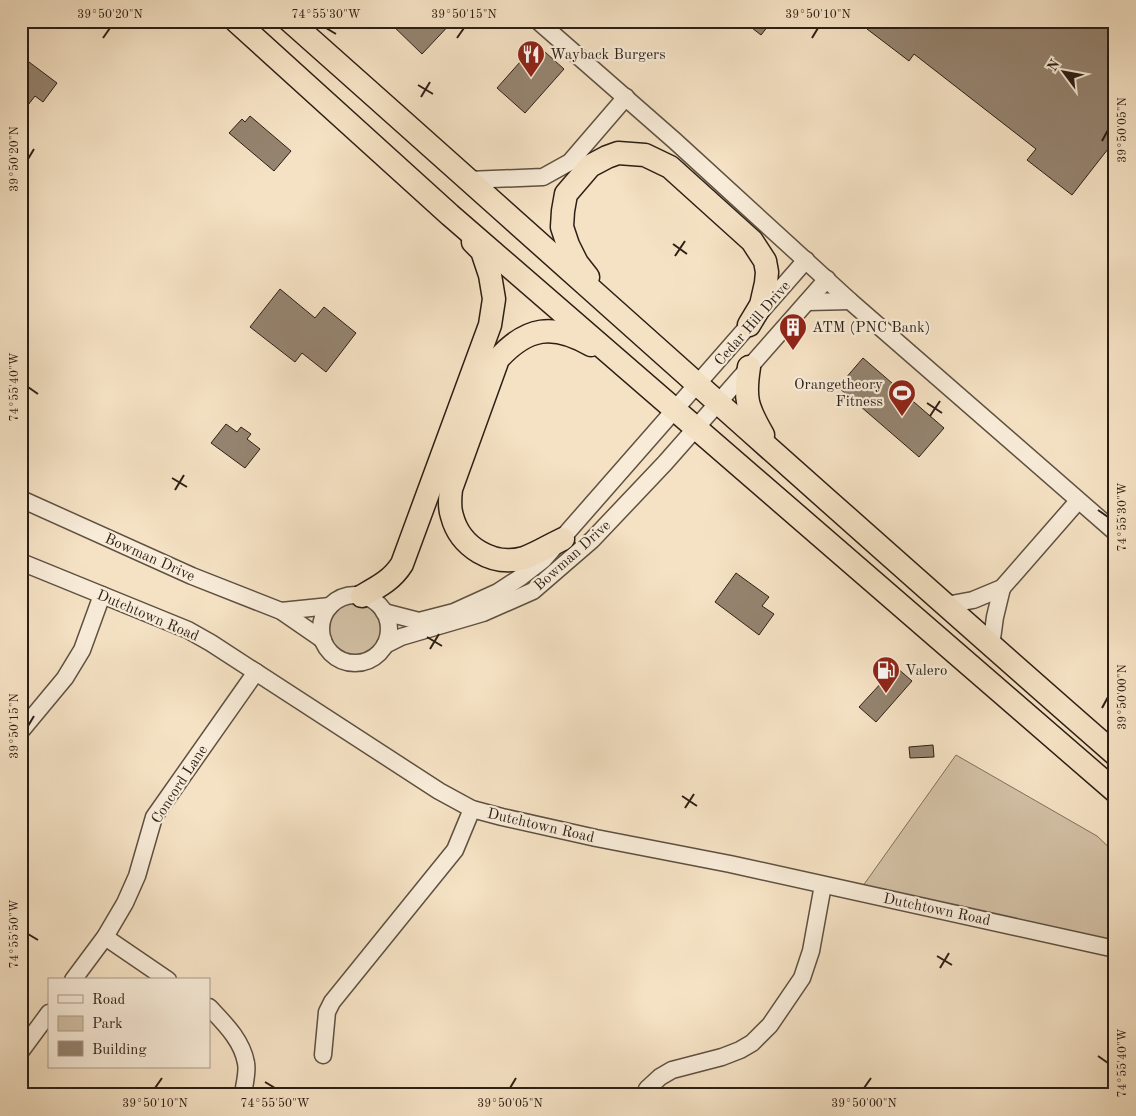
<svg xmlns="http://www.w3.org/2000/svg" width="1136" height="1116" viewBox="0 0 1136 1116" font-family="'Old Standard TT',serif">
<rect width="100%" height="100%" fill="#f5e2c4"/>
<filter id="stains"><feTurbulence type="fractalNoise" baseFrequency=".004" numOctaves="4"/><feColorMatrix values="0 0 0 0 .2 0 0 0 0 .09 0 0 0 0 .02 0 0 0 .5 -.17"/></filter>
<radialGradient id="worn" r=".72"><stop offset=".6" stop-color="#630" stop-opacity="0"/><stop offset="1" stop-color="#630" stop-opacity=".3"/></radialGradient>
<g fill="#d3c1a6" stroke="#80705e">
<circle cx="355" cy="629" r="34"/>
<path d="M 956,755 L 1097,836 L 1115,853 L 1115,931 L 1107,943 L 860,890 Z"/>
</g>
<g fill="#958470" stroke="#2d1f15">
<path d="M 388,21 L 453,21 L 422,54 Z"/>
<path d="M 743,21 L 772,21 L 761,35 Z"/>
<path d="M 874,21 L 1115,21 L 1115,140 L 1072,195 L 1027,160 L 1036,149 L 914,54 L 909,61 L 867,29 Z"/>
<path d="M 536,44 L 564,69 L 525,113 L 497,88 Z"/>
<path d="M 21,56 L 57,83 L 43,102 L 35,96 L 21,114 Z"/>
<path d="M 250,116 L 291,151 L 274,171 L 229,133 L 242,119 L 245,122 Z"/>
<path d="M 280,289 L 315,318 L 324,307 L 356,333 L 326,372 L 302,353 L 295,362 L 250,327 Z"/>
<path d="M 863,358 L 944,428 L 919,457 L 838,387 Z"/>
<path d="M 226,424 L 237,432 L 241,427 L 251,434 L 247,439 L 260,449 L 245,468 L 211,443 Z"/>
<path d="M 736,573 L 769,597 L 762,606 L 774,614 L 759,635 L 715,602 Z"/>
<path d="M 896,667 L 912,681 L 876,722 L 859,707 Z"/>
<path d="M 933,745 L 934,757 L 910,758 L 909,747 Z"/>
</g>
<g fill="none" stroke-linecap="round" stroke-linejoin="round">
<g stroke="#5f5041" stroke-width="19">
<g id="minor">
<path d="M 538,21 L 675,141 L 850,301 L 1115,532"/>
<path d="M 468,180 L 543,177 L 570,162 L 626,97"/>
<path d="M 807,302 L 850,301"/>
<path d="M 21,499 L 192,576 L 281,611 L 323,640"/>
<path d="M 21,562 L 188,630 L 211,643 L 439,791 L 472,809 L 502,817 L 596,838 L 730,864 L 1115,949"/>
<circle cx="355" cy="629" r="34"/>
<path d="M 946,605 L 973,600 L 1002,588 L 1078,501"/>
<path d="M 281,611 L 330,606"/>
<path d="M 384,612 L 419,621 L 454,612 L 498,592 L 521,577 L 543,560 L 806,260"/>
<path d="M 385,645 L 401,637 L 483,613 L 533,591 L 592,540 L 665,463 L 827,279"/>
<path d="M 991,646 L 995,617 L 1002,588"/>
<path d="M 21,731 L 65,678 L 82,650 L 102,595"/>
<path d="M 105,937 L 168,980"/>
<path d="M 73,980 L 105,937 L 125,903 L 137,876 L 154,817 L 256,672"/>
<path d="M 209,1007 C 224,1023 242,1040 246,1063 C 248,1072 244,1085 243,1095"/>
<path d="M 21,1051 L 49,1013"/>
<path d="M 323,1055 L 327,1012 L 332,1002 L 455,850 L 472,809"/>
<path d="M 647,1089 L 660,1077 L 672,1070 L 722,1057 L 740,1050 L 752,1043 L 770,1025 L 802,978 L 811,951 L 823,885"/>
</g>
</g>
<g stroke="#2d1f15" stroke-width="25">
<g id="highway">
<path d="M 236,21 L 450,215 L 1115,791"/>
<path d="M 290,21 C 565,265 838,512 1115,754"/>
<path d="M 588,277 L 577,263 L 568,245 L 562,227 L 563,211 L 566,194 L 590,166 L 607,157 L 618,153 L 645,155 L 670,167 L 752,241 L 765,261 L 767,272 L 766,283 L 761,305 L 749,325"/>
<path d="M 749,367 C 744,399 747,407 763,435"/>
<path d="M 563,539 C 550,545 538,553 524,558 C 493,567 460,547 452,516 C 449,507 450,498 451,489 L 498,359 C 527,327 553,323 591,345"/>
<path d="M 362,596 C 378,587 392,580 402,564 L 490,325 L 494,299 L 490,275 L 482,251 L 473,242"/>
</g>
</g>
<use href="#minor" stroke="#f8ecd9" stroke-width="16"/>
<use href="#highway" stroke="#f5e2c4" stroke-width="22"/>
</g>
<path fill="none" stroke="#2d1f15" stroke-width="2" d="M 326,28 L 336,34M 103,38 L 110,28M 457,38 L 464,28M 812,38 L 818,28M 418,85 L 433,94M 421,97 L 430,82M 1102,141 L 1108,130M 28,159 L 34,149M 673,244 L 687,254M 675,256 L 685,241M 28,387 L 38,394M 927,403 L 942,413M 930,416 L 940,401M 172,478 L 187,487M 175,490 L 184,475M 1098,510 L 1108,517M 427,637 L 442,646M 430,649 L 439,634M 1102,708 L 1108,697M 28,726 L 34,716M 682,796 L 697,806M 685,808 L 694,794M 28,934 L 38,940M 937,956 L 952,965M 940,968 L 949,953M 1098,1056 L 1108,1063M 265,1082 L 275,1088M 155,1088 L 162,1078M 510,1088 L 516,1078M 864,1088 L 871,1078"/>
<defs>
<g id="restaurant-pin" transform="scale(1.4375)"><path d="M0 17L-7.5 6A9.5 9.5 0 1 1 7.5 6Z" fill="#8f2418" stroke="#f8ecd9"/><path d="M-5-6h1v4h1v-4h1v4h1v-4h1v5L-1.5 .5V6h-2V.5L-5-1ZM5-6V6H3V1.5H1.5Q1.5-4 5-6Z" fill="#fff"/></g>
<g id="building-pin" transform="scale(1.4375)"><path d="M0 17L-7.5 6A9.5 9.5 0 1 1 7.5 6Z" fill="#8f2418" stroke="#f8ecd9"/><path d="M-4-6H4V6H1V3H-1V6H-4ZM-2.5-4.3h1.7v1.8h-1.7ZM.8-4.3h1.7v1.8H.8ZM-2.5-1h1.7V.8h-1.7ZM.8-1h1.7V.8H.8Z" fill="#fff"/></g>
<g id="stadium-pin" transform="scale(1.4375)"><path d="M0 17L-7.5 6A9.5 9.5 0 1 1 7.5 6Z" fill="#8f2418" stroke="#f8ecd9"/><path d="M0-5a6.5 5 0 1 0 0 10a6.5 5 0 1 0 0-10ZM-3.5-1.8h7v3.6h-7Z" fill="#fff"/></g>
<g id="fuel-pin" transform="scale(1.4375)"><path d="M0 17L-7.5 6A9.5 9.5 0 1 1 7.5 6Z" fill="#8f2418" stroke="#f8ecd9"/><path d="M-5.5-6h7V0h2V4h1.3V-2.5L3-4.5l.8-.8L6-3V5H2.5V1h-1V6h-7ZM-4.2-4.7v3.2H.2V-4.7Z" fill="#fff"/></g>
</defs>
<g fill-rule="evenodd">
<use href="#restaurant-pin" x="531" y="54"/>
<use href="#building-pin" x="793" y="327"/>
<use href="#stadium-pin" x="902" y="393"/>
<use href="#fuel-pin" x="886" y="670"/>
</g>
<g text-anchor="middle" stroke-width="4.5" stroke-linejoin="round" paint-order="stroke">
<g font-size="15" fill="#2d1f15" stroke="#f8ecd9" text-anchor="start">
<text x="550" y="59">Wayback Burgers</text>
<text x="812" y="332">ATM (PNC Bank)</text>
<text x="883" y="389" text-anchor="end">Orangetheory<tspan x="883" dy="17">Fitness</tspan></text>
<text x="905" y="675">Valero</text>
</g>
<g font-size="15" fill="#2d1f15" stroke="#f8ecd9">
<text transform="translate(752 323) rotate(-49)" y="5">Cedar Hill Drive</text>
<text transform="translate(572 555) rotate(-42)" y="5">Bowman Drive</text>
<text transform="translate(150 557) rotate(24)" y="5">Bowman Drive</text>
<text transform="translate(148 615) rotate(23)" y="5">Dutchtown Road</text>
<text transform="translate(179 784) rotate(-57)" y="5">Concord Lane</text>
<text transform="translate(541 825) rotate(13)" y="5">Dutchtown Road</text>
<text transform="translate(937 909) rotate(12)" y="5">Dutchtown Road</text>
</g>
</g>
<rect width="1136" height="1116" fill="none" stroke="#f5e2c4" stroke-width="55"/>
<rect x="48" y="978" width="162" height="90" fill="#f8ecd9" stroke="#a79a8b"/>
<rect x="58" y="995" width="25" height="8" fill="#f8ecd9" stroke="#a79a8b"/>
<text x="92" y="1004" font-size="15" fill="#2d1f15">Road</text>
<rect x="58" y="1016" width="25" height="15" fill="#d3c1a6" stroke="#a79a8b"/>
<text x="92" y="1028" font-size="15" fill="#2d1f15">Park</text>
<rect x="58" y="1041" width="25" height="15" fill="#958470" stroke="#a79a8b"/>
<text x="92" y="1054" font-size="15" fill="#2d1f15">Building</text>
<g transform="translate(1064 72) rotate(302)" stroke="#f8ecd9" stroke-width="4" paint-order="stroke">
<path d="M0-4L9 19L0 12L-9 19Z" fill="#2d1f15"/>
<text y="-8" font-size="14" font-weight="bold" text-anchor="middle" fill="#2d1f15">N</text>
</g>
<rect x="28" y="28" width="1080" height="1060" fill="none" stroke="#2d1f15" stroke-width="2"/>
<g font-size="12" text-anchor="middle" fill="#2d1f15">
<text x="110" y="18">39°50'20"N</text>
<text x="326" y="18">74°55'30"W</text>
<text x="464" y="18">39°50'15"N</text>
<text x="818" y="18">39°50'10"N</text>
<text transform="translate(1122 130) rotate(-90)" y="4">39°50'05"N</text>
<text transform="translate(14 159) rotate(-90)" y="4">39°50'20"N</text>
<text transform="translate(14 387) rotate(-90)" y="4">74°55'40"W</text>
<text transform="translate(1122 517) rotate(-90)" y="4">74°55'30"W</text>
<text transform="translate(1122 697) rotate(-90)" y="4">39°50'00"N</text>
<text transform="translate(14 726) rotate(-90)" y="4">39°50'15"N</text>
<text transform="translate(14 934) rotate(-90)" y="4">74°55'50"W</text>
<text transform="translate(1122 1063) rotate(-90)" y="4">74°55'40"W</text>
<text x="155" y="1107">39°50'10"N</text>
<text x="275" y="1107">74°55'50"W</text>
<text x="510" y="1107">39°50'05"N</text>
<text x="864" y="1107">39°50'00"N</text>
</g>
<rect width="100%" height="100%" filter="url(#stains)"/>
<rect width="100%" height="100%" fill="url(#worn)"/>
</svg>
